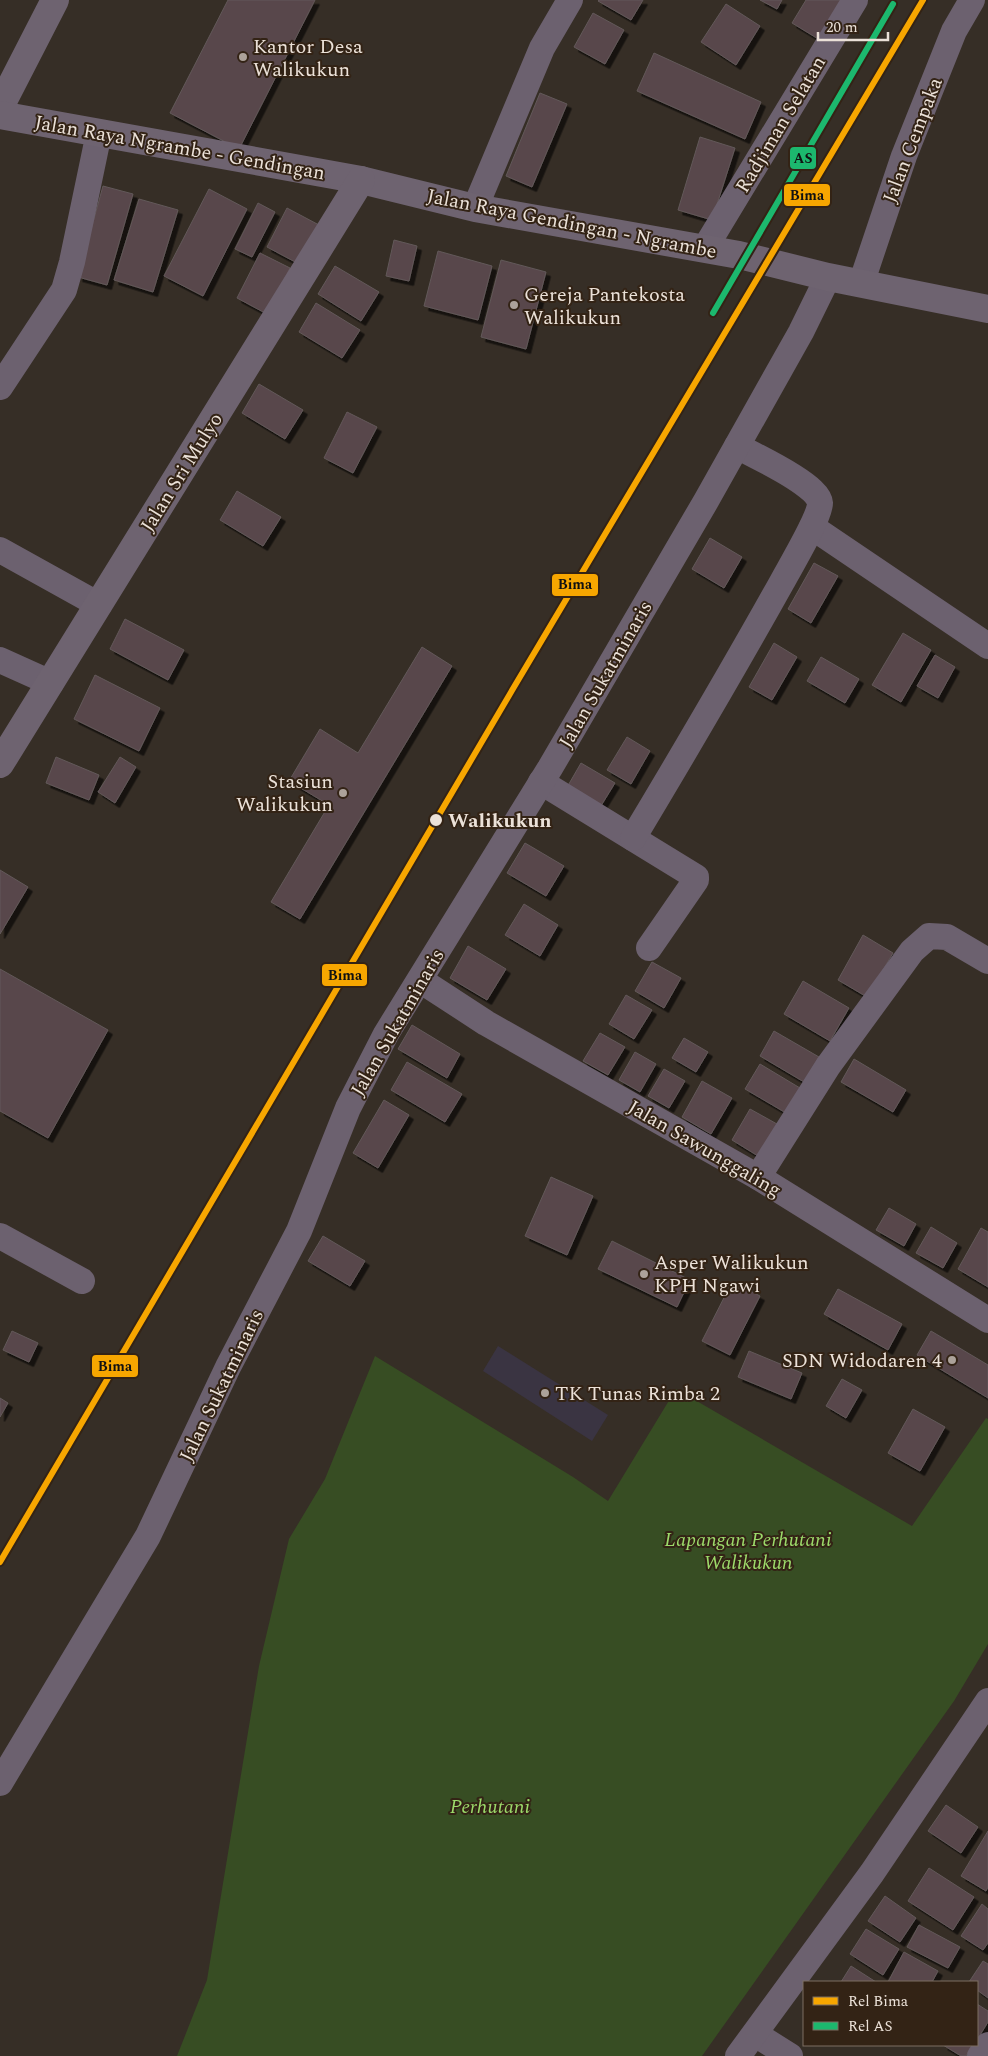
<svg xmlns="http://www.w3.org/2000/svg" width="988" height="2056" viewBox="0 0 988 2056" font-family="Spectral,serif">
<defs>
<filter id="shadow"><feDropShadow dx="4.5" dy="4.5" stdDeviation="0" flood-color="#0009"/></filter>
</defs>
<rect width="100%" height="100%" fill="#362e26"/>
<path fill="#3a3442" d="M 498,1346 L 608,1415 L 592,1441 L 483,1371 Z"/>
<path fill="#374d23" d="M 375,1356 L 573,1477 L 608,1501 L 676,1389 L 912,1526 L 986,1418 L 988,1419 L 988,1644 L 954,1701 L 702,2056 L 177,2056 L 207,1980 L 259,1666 L 289,1539 L 325,1479 Z"/>
<g fill="#59464c" stroke="#625959" filter="url(#shadow)">
<path d="M 228,0 L 315,0 L 239,149 L 170,113 Z"/>
<path d="M 599,0 L 643,0 L 631,20 L 598,1 Z"/>
<path d="M 760,0 L 782,0 L 777,9 Z"/>
<path d="M 806,0 L 844,0 L 820,40 L 792,23 Z"/>
<path d="M 726,4 L 760,26 L 736,65 L 701,42 Z"/>
<path d="M 593,13 L 624,30 L 605,64 L 574,47 Z"/>
<path d="M 654,53 L 761,102 L 745,139 L 637,91 Z"/>
<path d="M 540,93 L 567,104 L 532,187 L 506,176 Z"/>
<path d="M 700,137 L 735,148 L 712,220 L 678,210 Z"/>
<path d="M 103,186 L 133,194 L 107,285 L 78,277 Z"/>
<path d="M 209,189 L 247,209 L 203,296 L 164,276 Z"/>
<path d="M 139,199 L 178,210 L 153,292 L 114,280 Z"/>
<path d="M 258,203 L 275,212 L 252,257 L 235,249 Z"/>
<path d="M 287,208 L 319,225 L 299,264 L 267,247 Z"/>
<path d="M 394,240 L 417,246 L 409,281 L 386,276 Z"/>
<path d="M 438,251 L 492,266 L 478,320 L 424,306 Z"/>
<path d="M 260,253 L 290,268 L 267,314 L 237,298 Z"/>
<path d="M 501,260 L 546,272 L 526,349 L 481,337 Z"/>
<path d="M 335,266 L 379,292 L 361,321 L 318,294 Z"/>
<path d="M 316,303 L 360,330 L 342,358 L 299,332 Z"/>
<path d="M 259,384 L 303,410 L 285,439 L 242,413 Z"/>
<path d="M 347,412 L 377,427 L 353,473 L 324,458 Z"/>
<path d="M 237,491 L 281,517 L 263,546 L 220,520 Z"/>
<path d="M 710,538 L 742,557 L 724,588 L 692,569 Z"/>
<path d="M 814,563 L 838,576 L 811,623 L 788,609 Z"/>
<path d="M 125,619 L 184,650 L 168,680 L 110,649 Z"/>
<path d="M 903,633 L 931,650 L 901,702 L 872,685 Z"/>
<path d="M 774,643 L 797,657 L 772,700 L 749,687 Z"/>
<path d="M 422,647 L 452,666 L 300,919 L 271,902 L 329,805 L 289,781 L 320,729 L 358,753 Z"/>
<path d="M 935,655 L 955,667 L 938,698 L 917,686 Z"/>
<path d="M 821,657 L 859,679 L 845,703 L 807,681 Z"/>
<path d="M 95,675 L 160,708 L 139,751 L 74,719 Z"/>
<path d="M 627,737 L 650,751 L 631,784 L 607,770 Z"/>
<path d="M 56,757 L 99,775 L 89,800 L 46,783 Z"/>
<path d="M 120,757 L 136,767 L 115,803 L 98,792 Z"/>
<path d="M 581,763 L 615,783 L 599,809 L 566,789 Z"/>
<path d="M 525,843 L 564,866 L 546,896 L 507,873 Z"/>
<path d="M 0,870 L 28,887 L 0,934 Z"/>
<path d="M 524,904 L 558,925 L 540,956 L 505,935 Z"/>
<path d="M 863,935 L 893,953 L 867,997 L 838,980 Z"/>
<path d="M 468,946 L 506,969 L 487,1000 L 450,978 Z"/>
<path d="M 652,962 L 681,978 L 664,1008 L 635,991 Z"/>
<path d="M 0,969 L 108,1030 L 48,1138 L 0,1111 Z"/>
<path d="M 803,981 L 849,1008 L 830,1041 L 784,1014 Z"/>
<path d="M 626,995 L 652,1010 L 634,1039 L 609,1024 Z"/>
<path d="M 412,1025 L 460,1054 L 447,1078 L 398,1049 Z"/>
<path d="M 774,1031 L 819,1057 L 804,1082 L 760,1056 Z"/>
<path d="M 600,1033 L 625,1047 L 608,1075 L 583,1061 Z"/>
<path d="M 684,1038 L 708,1052 L 696,1072 L 672,1058 Z"/>
<path d="M 635,1052 L 656,1064 L 640,1092 L 619,1080 Z"/>
<path d="M 854,1059 L 906,1090 L 893,1112 L 841,1082 Z"/>
<path d="M 407,1062 L 462,1094 L 445,1122 L 391,1090 Z"/>
<path d="M 760,1064 L 800,1088 L 786,1113 L 745,1089 Z"/>
<path d="M 664,1069 L 685,1081 L 669,1108 L 648,1096 Z"/>
<path d="M 702,1081 L 732,1098 L 711,1134 L 682,1117 Z"/>
<path d="M 384,1100 L 409,1115 L 378,1168 L 353,1153 Z"/>
<path d="M 750,1109 L 777,1124 L 758,1156 L 732,1140 Z"/>
<path d="M 551,1177 L 593,1196 L 567,1255 L 525,1236 Z"/>
<path d="M 889,1208 L 916,1224 L 904,1246 L 876,1230 Z"/>
<path d="M 931,1227 L 957,1243 L 943,1268 L 916,1253 Z"/>
<path d="M 981,1228 L 988,1232 L 988,1287 L 958,1269 Z"/>
<path d="M 323,1236 L 365,1261 L 350,1286 L 308,1261 Z"/>
<path d="M 612,1241 L 690,1280 L 677,1307 L 598,1269 Z"/>
<path d="M 732,1282 L 760,1296 L 730,1355 L 702,1341 Z"/>
<path d="M 838,1289 L 902,1324 L 888,1350 L 824,1314 Z"/>
<path d="M 12,1331 L 38,1343 L 29,1362 L 3,1350 Z"/>
<path d="M 931,1331 L 988,1365 L 988,1398 L 917,1355 Z"/>
<path d="M 749,1351 L 802,1373 L 791,1399 L 738,1377 Z"/>
<path d="M 842,1379 L 862,1390 L 846,1418 L 826,1406 Z"/>
<path d="M 0,1398 L 8,1403 L 0,1417 Z"/>
<path d="M 913,1409 L 945,1427 L 920,1471 L 888,1453 Z"/>
<path d="M 946,1805 L 978,1827 L 961,1853 L 928,1831 Z"/>
<path d="M 988,1831 L 988,1887 L 986,1891 L 961,1876 Z"/>
<path d="M 929,1868 L 974,1897 L 953,1930 L 908,1901 Z"/>
<path d="M 885,1896 L 916,1918 L 900,1942 L 868,1921 Z"/>
<path d="M 982,1904 L 988,1909 L 988,1943 L 983,1950 L 961,1936 Z"/>
<path d="M 919,1925 L 960,1947 L 948,1968 L 907,1947 Z"/>
<path d="M 866,1929 L 899,1949 L 883,1975 L 850,1954 Z"/>
<path d="M 904,1952 L 938,1971 L 932,1982 L 888,1982 Z"/>
<path d="M 983,1961 L 988,1964 L 988,1998 L 977,1990 L 977,1982 L 969,1982 Z"/>
<path d="M 851,1966 L 876,1982 L 841,1982 Z"/>
<path d="M 977,2004 L 988,2011 L 988,2022 L 977,2040 Z"/>
<path d="M 943,2045 L 973,2045 L 966,2056 L 961,2056 Z"/>
</g>
<g fill="none" stroke-linecap="round" stroke-linejoin="round">
<g stroke="#6c616f" stroke-width="26">
<path d="M 475,208 L 542,48 L 570,0"/>
<path d="M 705,248 L 855,0"/>
<path d="M 861,284 L 904,156 L 954,31 L 972,0"/>
<path d="M 0,387 L 64,290 L 72,262 L 99,133"/>
<path d="M 812,527 L 988,646"/>
<path d="M 0,550 L 99,605"/>
<path d="M 0,660 L 51,683"/>
<path d="M 541,782 L 696,877 L 696,880 L 649,948"/>
<path d="M 633,838 C 684,753 734,668 782,582 C 790,567 820,517 820,503 C 819,485 753,455 737,446"/>
<path d="M 420,980 L 486,1023 L 758,1177 L 988,1320"/>
<path d="M 758,1177 L 828,1066 L 912,951 L 929,936 L 947,937 L 988,961"/>
<path d="M 0,1236 L 82,1281"/>
<path d="M 0,1783 L 148,1536 L 228,1367 L 299,1231 L 348,1108 L 386,1034 L 550,768 L 706,501 L 801,332 L 828,277"/>
<path d="M 755,2034 L 790,2056"/>
<path d="M 738,2056 L 872,1873 L 988,1701"/>
<path d="M 980,2056 L 988,2045"/>
</g>
<g stroke="#6e6370" stroke-width="28">
<path d="M 0,107 L 55,0"/>
<path d="M 0,115 L 361,180 L 475,208 L 739,255 L 828,277 L 988,309"/>
<path d="M 0,764 L 361,180"/>
</g>
<g stroke="#332315" stroke-width="10">
<path id="rail-1" d="M 0,1562 L 514,687 L 923,0"/>
</g>
<g stroke="#332315" stroke-width="10">
<path id="rail-2" d="M 713,313 L 893,4"/>
</g>
<use href="#rail-1" stroke="#f7a600" stroke-width="6"/>
<use href="#rail-2" stroke="#1cb86e" stroke-width="6"/>
</g>
<g fill="#aca29a" stroke="#332315" stroke-width="2">
<circle cx="243" cy="57" r="5"/>
<circle cx="514" cy="305" r="5"/>
<circle cx="343" cy="793" r="5"/>
<circle cx="644" cy="1274" r="5"/>
<circle cx="952" cy="1360" r="5"/>
<circle cx="545" cy="1393" r="5"/>
</g>
<circle fill="#ebe1d8" stroke="#332315" stroke-width="2" cx="436" cy="820" r="7"/>
<g text-anchor="middle" stroke-width="4" stroke-linejoin="round" paint-order="stroke">
<g font-size="20" fill="#ebe1d8" stroke="#332315" text-anchor="start">
<text x="253" y="53">Kantor Desa<tspan x="253" dy="23">Walikukun</tspan></text>
<text x="524" y="301">Gereja Pantekosta<tspan x="524" dy="23">Walikukun</tspan></text>
<text x="333" y="788" text-anchor="end">Stasiun<tspan x="333" dy="23">Walikukun</tspan></text>
<text x="654" y="1269">Asper Walikukun<tspan x="654" dy="23">KPH Ngawi</tspan></text>
<text x="942" y="1367" text-anchor="end">SDN Widodaren 4</text>
<text x="555" y="1400">TK Tunas Rimba 2</text>
</g>
<g font-size="20" fill="#ebe1d8" stroke="#332315">
<text transform="translate(780 124) rotate(-59)" y="7">Radjiman Selatan</text>
<text transform="translate(912 140) rotate(-69)" y="7">Jalan Cempaka</text>
<text transform="translate(180 147) rotate(10)" y="7">Jalan Raya Ngrambe - Gendingan</text>
<text transform="translate(572 223) rotate(11)" y="7">Jalan Raya Gendingan - Ngrambe</text>
<text transform="translate(181 472) rotate(-58)" y="7">Jalan Sri Mulyo</text>
<text transform="translate(605 674) rotate(-60)" y="7">Jalan Sukatminaris</text>
<text transform="translate(397 1022) rotate(-60)" y="7">Jalan Sukatminaris</text>
<text transform="translate(705 1148) rotate(30)" y="7">Jalan Sawunggaling</text>
<text transform="translate(221 1385) rotate(-64)" y="7">Jalan Sukatminaris</text>
</g>
<g font-size="20" font-weight="bold" fill="#ebe1d8" stroke="#332315" text-anchor="start">
<text x="448" y="827">Walikukun</text>
</g>
<g font-size="20" font-style="italic" fill="#9cda6a" stroke="#332315">
<text x="748" y="1546">Lapangan Perhutani<tspan x="748" dy="23">Walikukun</tspan></text>
<text x="490" y="1813">Perhutani</text>
</g>
</g>
<g stroke="#332315" stroke-width="2">
<rect x="789" y="146" width="28" height="24" rx="5" fill="#1cb86e"/>
<rect x="783" y="183" width="48" height="24" rx="5" fill="#f7a600"/>
<rect x="551" y="573" width="48" height="24" rx="5" fill="#f7a600"/>
<rect x="321" y="963" width="47" height="24" rx="5" fill="#f7a600"/>
<rect x="91" y="1354" width="48" height="24" rx="5" fill="#f7a600"/>
</g>
<g font-size="14" text-anchor="middle" font-weight="bold" fill="#111">
<text x="803" y="163">AS</text>
<text x="807" y="200">Bima</text>
<text x="575" y="589">Bima</text>
<text x="345" y="980">Bima</text>
<text x="115" y="1371">Bima</text>
</g>
<rect x="803" y="1981" width="175" height="65" fill="#332315" stroke="#7d6f63"/>
<rect x="813" y="1997" width="25" height="8" fill="#f7a600" stroke="#7d6f63"/>
<text x="848" y="2006" font-size="15" fill="#ebe1d8">Rel Bima</text>
<rect x="813" y="2022" width="25" height="8" fill="#1cb86e" stroke="#7d6f63"/>
<text x="848" y="2031" font-size="15" fill="#ebe1d8">Rel AS</text>
<path d="M818 32v8h70v-8" fill="none" stroke="#ebe1d8" stroke-width="2.5"/>
<text x="826" y="32" font-size="15" fill="#ebe1d8" stroke="#332315" stroke-width="4" paint-order="stroke">20 m</text>
</svg>
